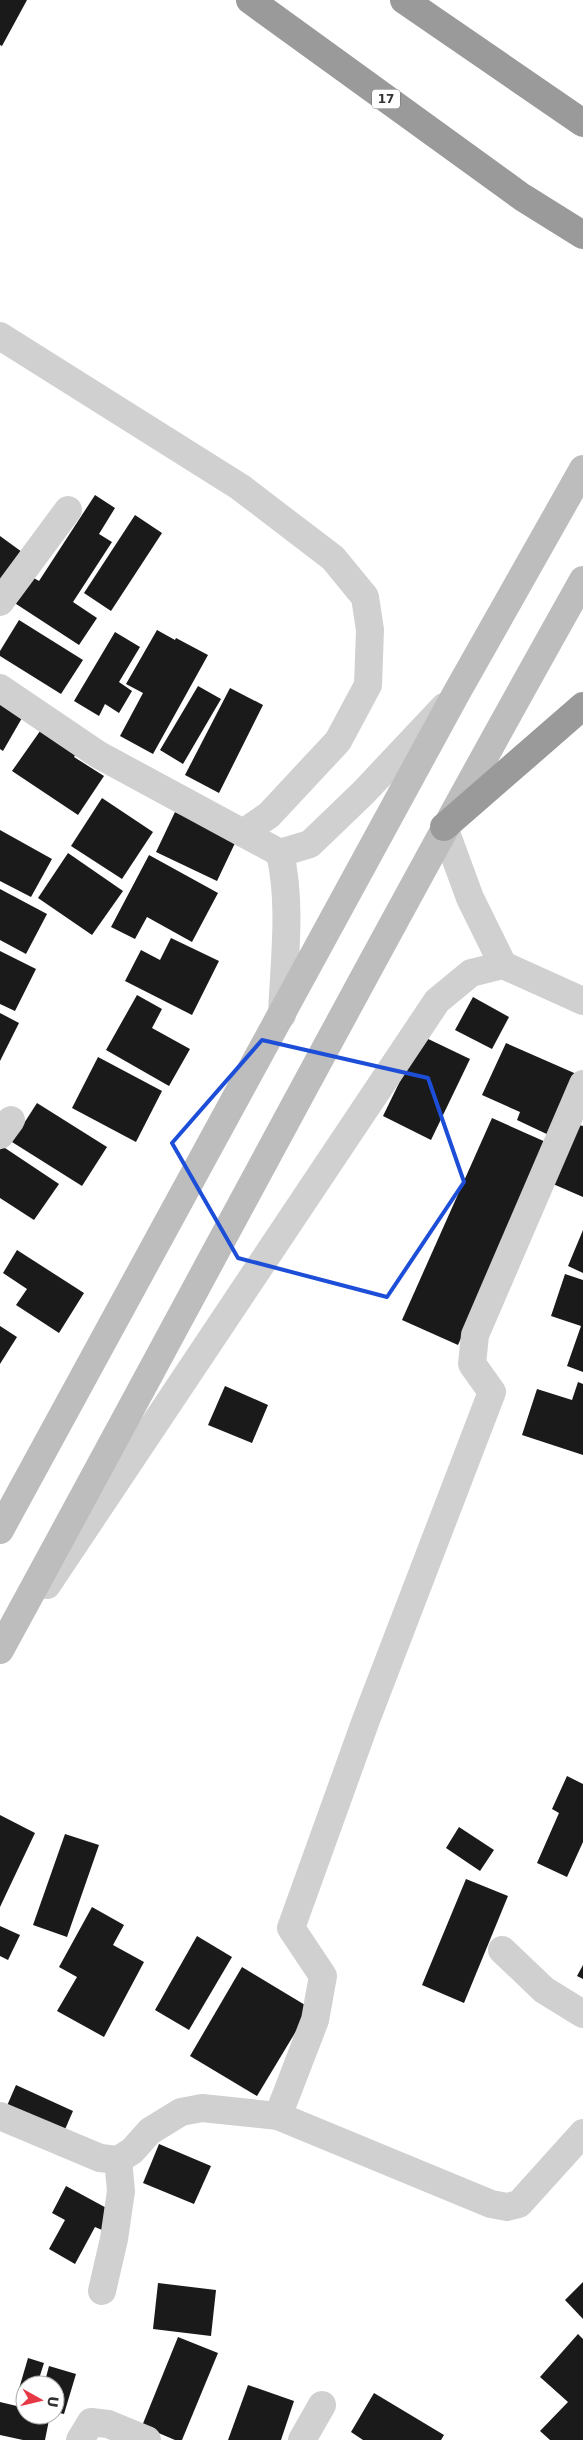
<svg xmlns="http://www.w3.org/2000/svg" width="583" height="2440" viewBox="0 0 583 2440" font-family="'DejaVu Sans',sans-serif">
<rect width="100%" height="100%" fill="#fff"/>
<g fill="#1a1a1a">
<path d="M 0,0 L 27,0 L 2,46 L 0,45 Z"/>
<path d="M 95,495 L 115,508 L 99,534 L 112,542 L 73,602 L 97,618 L 79,645 L 10,600 L 27,574 L 39,581 Z"/>
<path d="M 135,515 L 162,533 L 111,611 L 84,593 Z"/>
<path d="M 0,536 L 22,552 L 0,583 Z"/>
<path d="M 19,620 L 83,660 L 61,694 L 0,656 L 0,651 Z"/>
<path d="M 157,630 L 175,640 L 176,638 L 208,655 L 153,754 L 120,736 L 143,693 L 126,684 Z"/>
<path d="M 115,632 L 140,647 L 119,682 L 132,691 L 119,713 L 105,704 L 99,716 L 74,701 Z"/>
<path d="M 198,686 L 221,699 L 183,764 L 160,750 Z"/>
<path d="M 230,688 L 263,705 L 219,793 L 185,775 Z"/>
<path d="M 0,696 L 26,711 L 3,751 L 0,749 Z"/>
<path d="M 45,724 L 80,747 L 74,757 L 104,776 L 78,815 L 12,771 Z"/>
<path d="M 102,798 L 153,832 L 122,879 L 71,846 Z"/>
<path d="M 175,812 L 236,841 L 217,881 L 156,852 Z"/>
<path d="M 0,830 L 52,859 L 31,897 L 0,881 Z"/>
<path d="M 68,853 L 123,891 L 92,935 L 38,898 Z"/>
<path d="M 149,855 L 218,893 L 192,942 L 147,917 L 135,939 L 111,927 Z"/>
<path d="M 0,889 L 47,914 L 26,954 L 0,940 Z"/>
<path d="M 171,938 L 219,961 L 192,1015 L 125,981 L 141,950 L 160,960 Z"/>
<path d="M 0,951 L 36,969 L 15,1011 L 0,1004 Z"/>
<path d="M 137,995 L 162,1009 L 152,1028 L 190,1049 L 169,1086 L 106,1050 Z"/>
<path d="M 473,997 L 509,1017 L 492,1049 L 455,1030 Z"/>
<path d="M 0,1013 L 19,1023 L 0,1061 Z"/>
<path d="M 422,1036 L 470,1059 L 431,1140 L 383,1116 Z"/>
<path d="M 506,1043 L 581,1076 L 553,1137 L 517,1120 L 520,1112 L 482,1095 Z"/>
<path d="M 98,1057 L 162,1091 L 136,1142 L 72,1108 Z"/>
<path d="M 37,1103 L 107,1147 L 82,1186 L 12,1142 Z"/>
<path d="M 492,1118 L 548,1143 L 458,1345 L 402,1320 Z"/>
<path d="M 579,1125 L 583,1126 L 583,1197 L 553,1184 Z"/>
<path d="M 2,1146 L 59,1184 L 34,1220 L 0,1198 L 0,1150 Z"/>
<path d="M 583,1230 L 583,1273 L 568,1266 Z"/>
<path d="M 17,1250 L 84,1293 L 59,1333 L 16,1305 L 27,1289 L 3,1273 Z"/>
<path d="M 565,1274 L 583,1280 L 583,1372 L 567,1366 L 581,1326 L 551,1316 Z"/>
<path d="M 0,1326 L 17,1337 L 0,1364 Z"/>
<path d="M 578,1382 L 583,1384 L 583,1455 L 522,1435 L 537,1389 L 572,1400 Z"/>
<path d="M 225,1386 L 268,1405 L 252,1443 L 208,1425 Z"/>
<path d="M 567,1776 L 583,1784 L 583,1842 L 567,1877 L 537,1863 L 559,1813 L 552,1809 Z"/>
<path d="M 0,1815 L 35,1833 L 0,1907 Z"/>
<path d="M 459,1827 L 494,1850 L 480,1871 L 446,1848 Z"/>
<path d="M 65,1834 L 99,1845 L 67,1937 L 33,1925 Z"/>
<path d="M 466,1879 L 508,1896 L 464,2003 L 422,1985 Z"/>
<path d="M 92,1907 L 124,1925 L 113,1945 L 144,1962 L 104,2037 L 57,2011 L 77,1977 L 59,1967 Z"/>
<path d="M 0,1926 L 20,1935 L 8,1960 L 0,1956 Z"/>
<path d="M 197,1936 L 232,1957 L 189,2030 L 155,2010 Z"/>
<path d="M 583,1965 L 583,1979 L 577,1976 Z"/>
<path d="M 242,1967 L 310,2008 L 257,2096 L 190,2056 Z"/>
<path d="M 16,2085 L 73,2111 L 63,2134 L 6,2108 Z"/>
<path d="M 159,2144 L 211,2166 L 194,2204 L 143,2183 Z"/>
<path d="M 66,2186 L 112,2211 L 102,2230 L 95,2227 L 75,2264 L 49,2249 L 65,2220 L 52,2213 Z"/>
<path d="M 583,2282 L 583,2319 L 565,2300 Z"/>
<path d="M 158,2283 L 216,2290 L 211,2336 L 153,2329 Z"/>
<path d="M 578,2334 L 583,2339 L 583,2440 L 550,2440 L 540,2431 L 568,2402 L 540,2377 Z"/>
<path d="M 178,2337 L 218,2353 L 182,2440 L 175,2440 L 142,2426 Z"/>
<path d="M 28,2358 L 44,2363 L 37,2385 L 25,2385 L 25,2401 L 16,2399 Z"/>
<path d="M 49,2366 L 76,2374 L 64,2414 L 55,2412 L 55,2385 L 44,2385 Z"/>
<path d="M 248,2385 L 294,2401 L 281,2440 L 228,2440 Z"/>
<path d="M 374,2393 L 444,2435 L 441,2440 L 363,2440 L 351,2432 Z"/>
<path d="M 0,2402 L 25,2408 L 25,2415 L 50,2415 L 45,2440 L 23,2440 L 0,2435 Z"/>
</g>
<g fill="none" stroke-linecap="round" stroke-linejoin="round">
<g stroke="#d0d0d0" stroke-width="28">
<path d="M 0,336 L 240,487 L 333,558 L 365,597 L 370,630 L 368,685 L 338,741 L 269,815 L 243,833"/>
<path d="M 0,602 L 68,510"/>
<path d="M 0,688 L 99,755 L 280,853 L 310,844 L 364,792 L 444,707"/>
<path d="M 444,827 L 470,898 L 503,965"/>
<path d="M 280,853 C 292,905 284,962 282,1015"/>
<path d="M 0,1135 L 11,1120"/>
<path d="M 47,1585 L 437,1001 L 471,973 L 503,965 L 583,1001"/>
<path d="M 502,1950 L 544,1990 L 583,2014"/>
<path d="M 0,2116 L 100,2158 L 118,2160 L 132,2151 L 150,2131 L 181,2112 L 202,2108 L 278,2116 L 491,2204 L 507,2207 L 519,2204 L 583,2133"/>
<path d="M 278,2116 L 315,2020 L 323,1976 L 291,1928 L 366,1720 L 492,1392 L 472,1364 L 475,1335 L 583,1084"/>
<path d="M 102,2291 L 114,2239 L 121,2191 L 118,2160"/>
<path d="M 80,2440 L 91,2422 L 108,2424 L 147,2440"/>
<path d="M 302,2440 L 322,2405"/>
</g>
<g stroke="#bdbdbd" stroke-width="28">
<path d="M 0,1530 L 457,692 L 583,469"/>
<path d="M 0,1650 C 195,1293 384,934 583,580"/>
</g>
<g stroke="#9a9a9a" stroke-width="28">
<path d="M 250,0 L 522,197 L 583,235"/>
<path d="M 404,0 L 583,123"/>
<path d="M 444,827 L 583,706"/>
</g>
</g>
<path fill="none" stroke="#1d4ed8" stroke-width="4" stroke-linejoin="round" d="M 262,1040 L 428,1078 L 464,1182 L 387,1297 L 238,1258 L 172,1143 Z"/>
<g text-anchor="middle" stroke-width="5" stroke-linejoin="round" paint-order="stroke">
<rect fill="#fff" stroke="#707070" stroke-width="1" x="372" y="89.5" width="28" height="19" rx="4"/>
<g font-size="12" font-weight="bold" fill="#333">
<text x="386" y="103">17</text>
</g>
</g>
<g transform="translate(40 2400) rotate(98)"><circle r="24" fill="#ffffff" stroke="#adadad"/>
<path d="M0-4L9 19L0 12L-9 19Z" fill="#e63946"/>
<text y="-8" font-size="14" font-weight="bold" text-anchor="middle" fill="#333333">U</text>
</g>
</svg>
